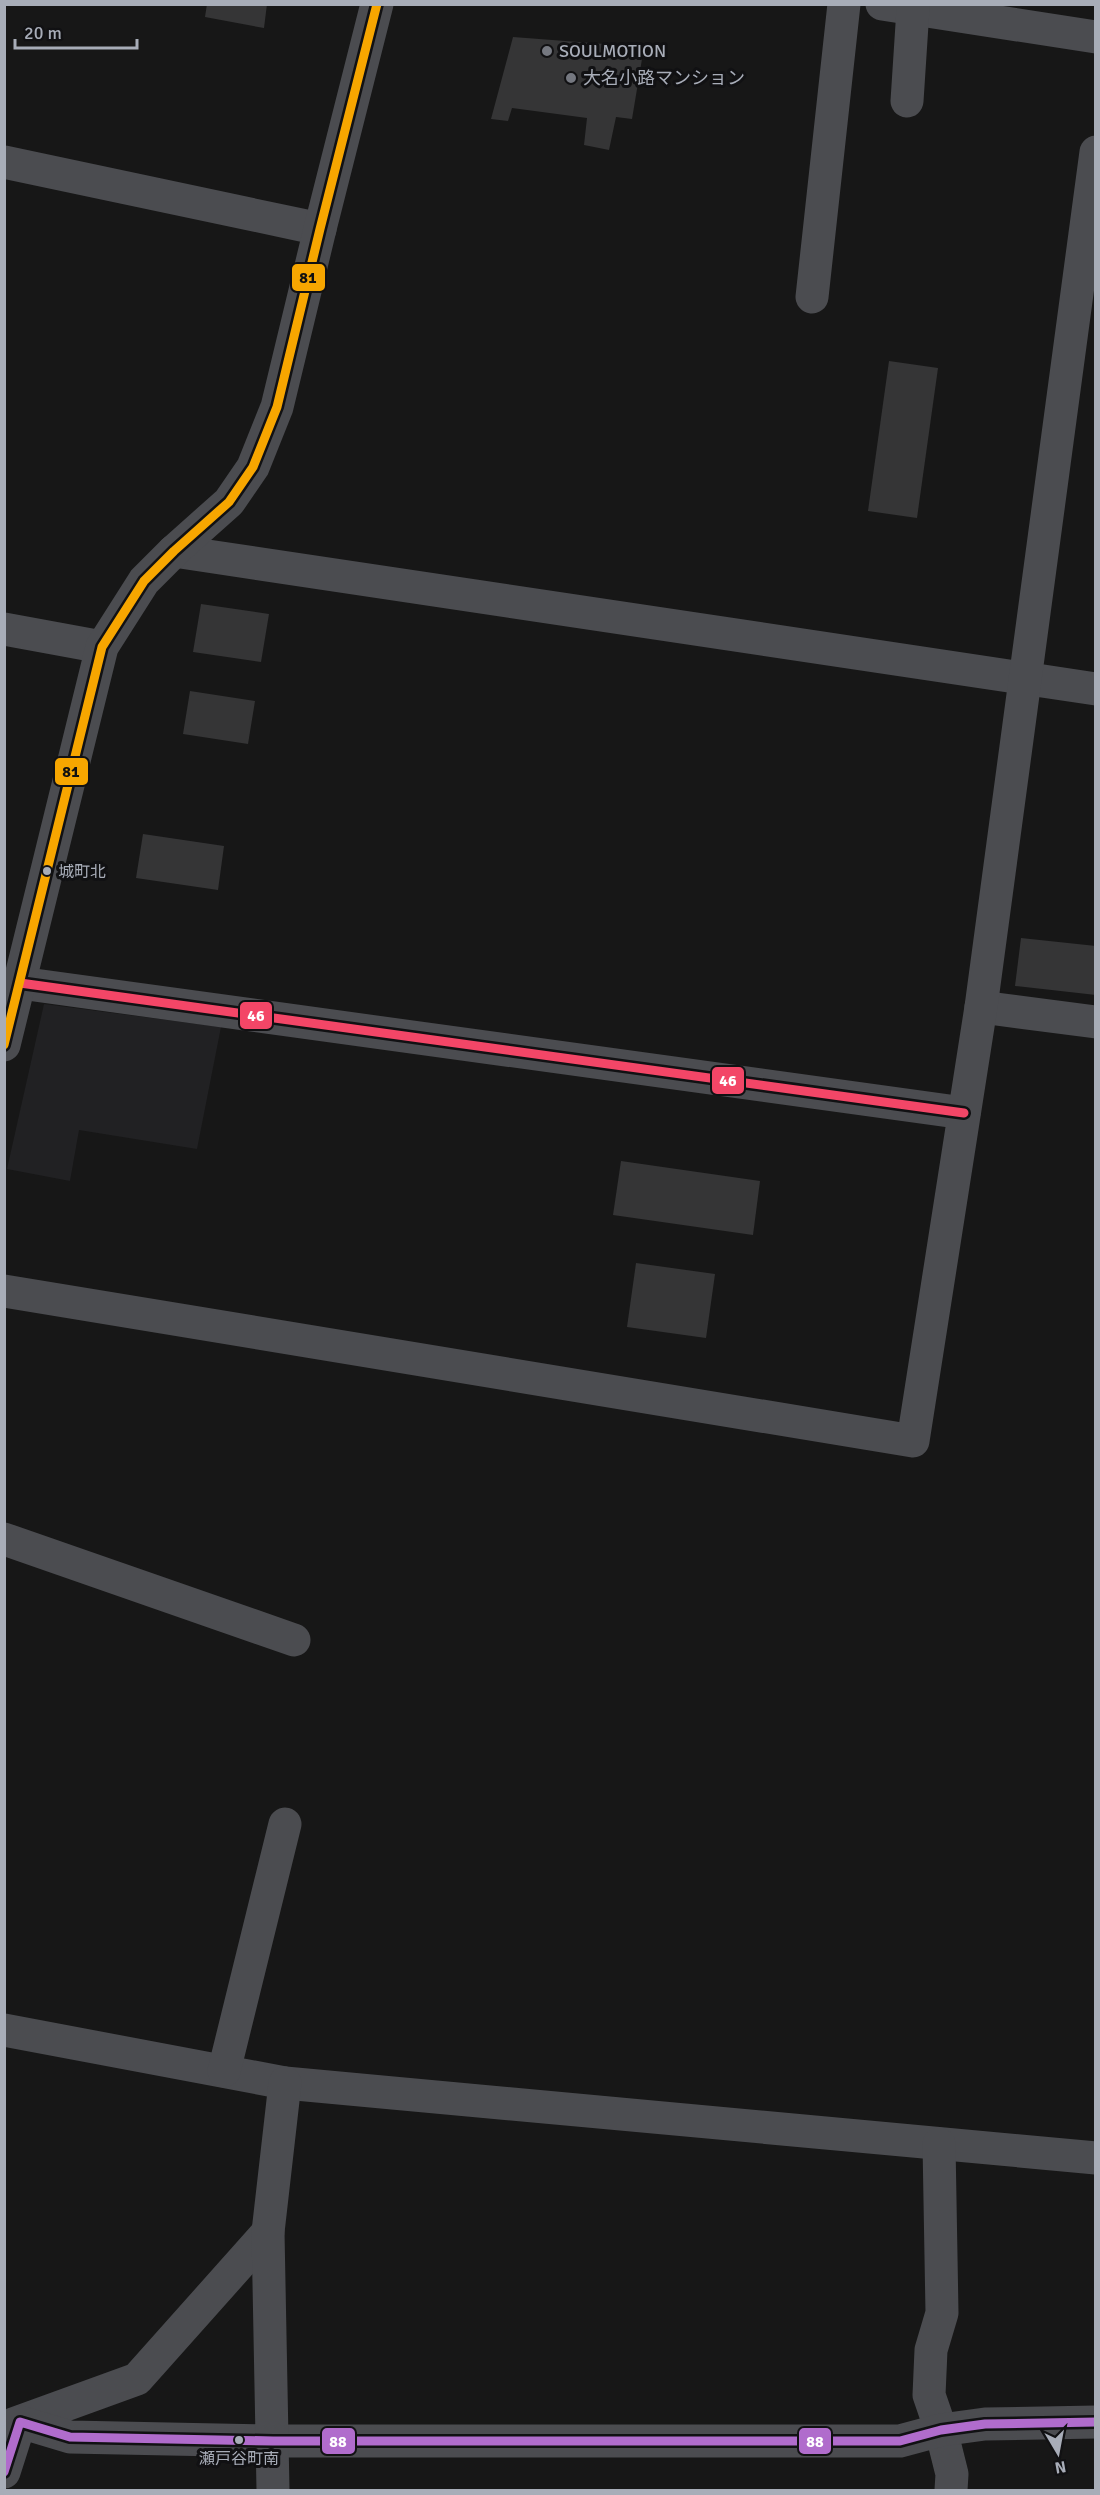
<svg xmlns="http://www.w3.org/2000/svg" width="1100" height="2495" viewBox="0 0 1100 2495" font-family="Signika,'Noto Sans JP',sans-serif">
<rect width="100%" height="100%" fill="#171717"/>
<path fill="#212123" d="M 44,1004 L 221,1027 L 197,1149 L 79,1130 L 70,1181 L 7,1169 Z"/>
<g fill="#353536">
<path d="M 207,4 L 267,4 L 264,28 L 205,17 Z"/>
<path d="M 513,37 L 644,47 L 632,119 L 616,117 L 609,150 L 584,145 L 587,118 L 512,108 L 508,121 L 491,119 Z"/>
<path d="M 889,361 L 938,368 L 917,518 L 868,511 Z"/>
<path d="M 201,604 L 269,614 L 261,662 L 193,652 Z"/>
<path d="M 190,691 L 255,701 L 248,744 L 183,734 Z"/>
<path d="M 143,834 L 224,846 L 218,890 L 136,878 Z"/>
<path d="M 1021,938 L 1096,946 L 1096,995 L 1015,986 Z"/>
<path d="M 621,1161 L 760,1181 L 753,1235 L 613,1215 Z"/>
<path d="M 636,1263 L 715,1274 L 706,1338 L 627,1327 Z"/>
</g>
<g fill="none" stroke-linecap="round" stroke-linejoin="round">
<g stroke="#4b4c50" stroke-width="33">
<path d="M 882,4 L 1096,37"/>
<path d="M 907,101 L 913,9"/>
<path d="M 4,162 L 320,229"/>
<path d="M 812,297 L 844,4"/>
<path d="M 174,551 L 1096,689"/>
<path d="M 4,629 L 102,647"/>
<path d="M 20,983 L 964,1113"/>
<path d="M 981,1007 L 1096,1022"/>
<path d="M 4,1045 L 102,647 L 144,581 L 174,551 L 229,502 L 253,467 L 277,407 L 320,229 L 377,4"/>
<path d="M 4,1291 L 913,1441 L 981,1007 L 1096,152"/>
<path d="M 4,1539 L 294,1640"/>
<path d="M 4,2030 L 285,2083 L 1096,2158"/>
<path d="M 224,2071 L 285,1824"/>
<path d="M 939,2144 L 942,2313 L 931,2350 L 929,2395 L 941,2430 L 952,2474 L 951,2490"/>
<path d="M 13,2424 L 137,2379 L 268,2232"/>
<path d="M 4,2472 L 20,2422 L 70,2437 L 273,2441 L 900,2441 L 941,2430 L 985,2424 L 1096,2422"/>
<path d="M 273,2490 L 268,2232 L 285,2083"/>
</g>
<g stroke="#111113" stroke-width="14">
<path id="bus-1" d="M 4,2472 L 20,2422 L 70,2437 L 273,2441 L 900,2441 L 941,2430 L 985,2424 L 1096,2422"/>
</g>
<g stroke="#111113" stroke-width="14">
<path id="bus-2" d="M 20,983 L 964,1113"/>
</g>
<g stroke="#111113" stroke-width="14">
<path id="bus-3" d="M 4,1045 L 102,647 L 144,581 L 174,551 L 229,502 L 253,467 L 277,407 L 320,229 L 377,4"/>
</g>
<use href="#bus-1" stroke="#b06ccc" stroke-width="9"/>
<use href="#bus-2" stroke="#f34667" stroke-width="9"/>
<use href="#bus-3" stroke="#f7a600" stroke-width="9"/>
</g>
<g fill="#757880" stroke="#111113" stroke-width="2">
<circle cx="547" cy="51" r="6"/>
<circle cx="571" cy="78" r="6"/>
</g>
<g fill="#a8adb8" stroke="#111113" stroke-width="2">
<circle cx="47" cy="871" r="5"/>
<circle cx="239" cy="2440" r="5"/>
</g>
<g text-anchor="middle" stroke-width="6" stroke-linejoin="round" paint-order="stroke">
<g font-size="16" fill="#a8adb8" stroke="#111113" text-anchor="start">
<text x="58" y="877">城町北</text>
<text x="239" y="2464" text-anchor="middle">瀬戸谷町南</text>
</g>
<g font-size="18" fill="#a8adb8" stroke="#111113" text-anchor="start">
<text x="559" y="57">SOULMOTION</text>
<text x="583" y="84">大名小路マンション</text>
</g>
</g>
<g stroke="#111113" stroke-width="2">
<rect x="291" y="263" width="35" height="29" rx="6" fill="#f7a600"/>
<rect x="54" y="757" width="35" height="29" rx="6" fill="#f7a600"/>
<rect x="239" y="1001" width="34" height="29" rx="6" fill="#f34667"/>
<rect x="711" y="1066" width="34" height="29" rx="6" fill="#f34667"/>
<rect x="321" y="2427" width="35" height="28" rx="6" fill="#b06ccc"/>
<rect x="798" y="2427" width="34" height="28" rx="6" fill="#b06ccc"/>
</g>
<g font-size="16" text-anchor="middle" font-weight="bold" fill="#fff">
<text x="256" y="1021">46</text>
<text x="728" y="1086">46</text>
<text x="338" y="2447">88</text>
<text x="815" y="2447">88</text>
</g>
<g font-size="16" text-anchor="middle" font-weight="bold" fill="#111">
<text x="308" y="283">81</text>
<text x="71" y="777">81</text>
</g>
<rect width="1100" height="2495" fill="none" stroke="#a8adb8" stroke-width="12"/>
<g transform="translate(1058 2453) rotate(170)" stroke="#111113" stroke-width="4.5" paint-order="stroke">
<path d="M0-4.5L10 22L0 15L-10 22Z" fill="#a8adb8"/>
<text y="-9" font-size="16" font-weight="bold" text-anchor="middle" fill="#a8adb8">N</text>
</g>
<path d="M15 39v9h122v-9" fill="none" stroke="#a8adb8" stroke-width="3"/>
<text x="24" y="39" font-size="18" fill="#a8adb8" stroke="#111113" stroke-width="4.5" paint-order="stroke">20 m</text>
</svg>
